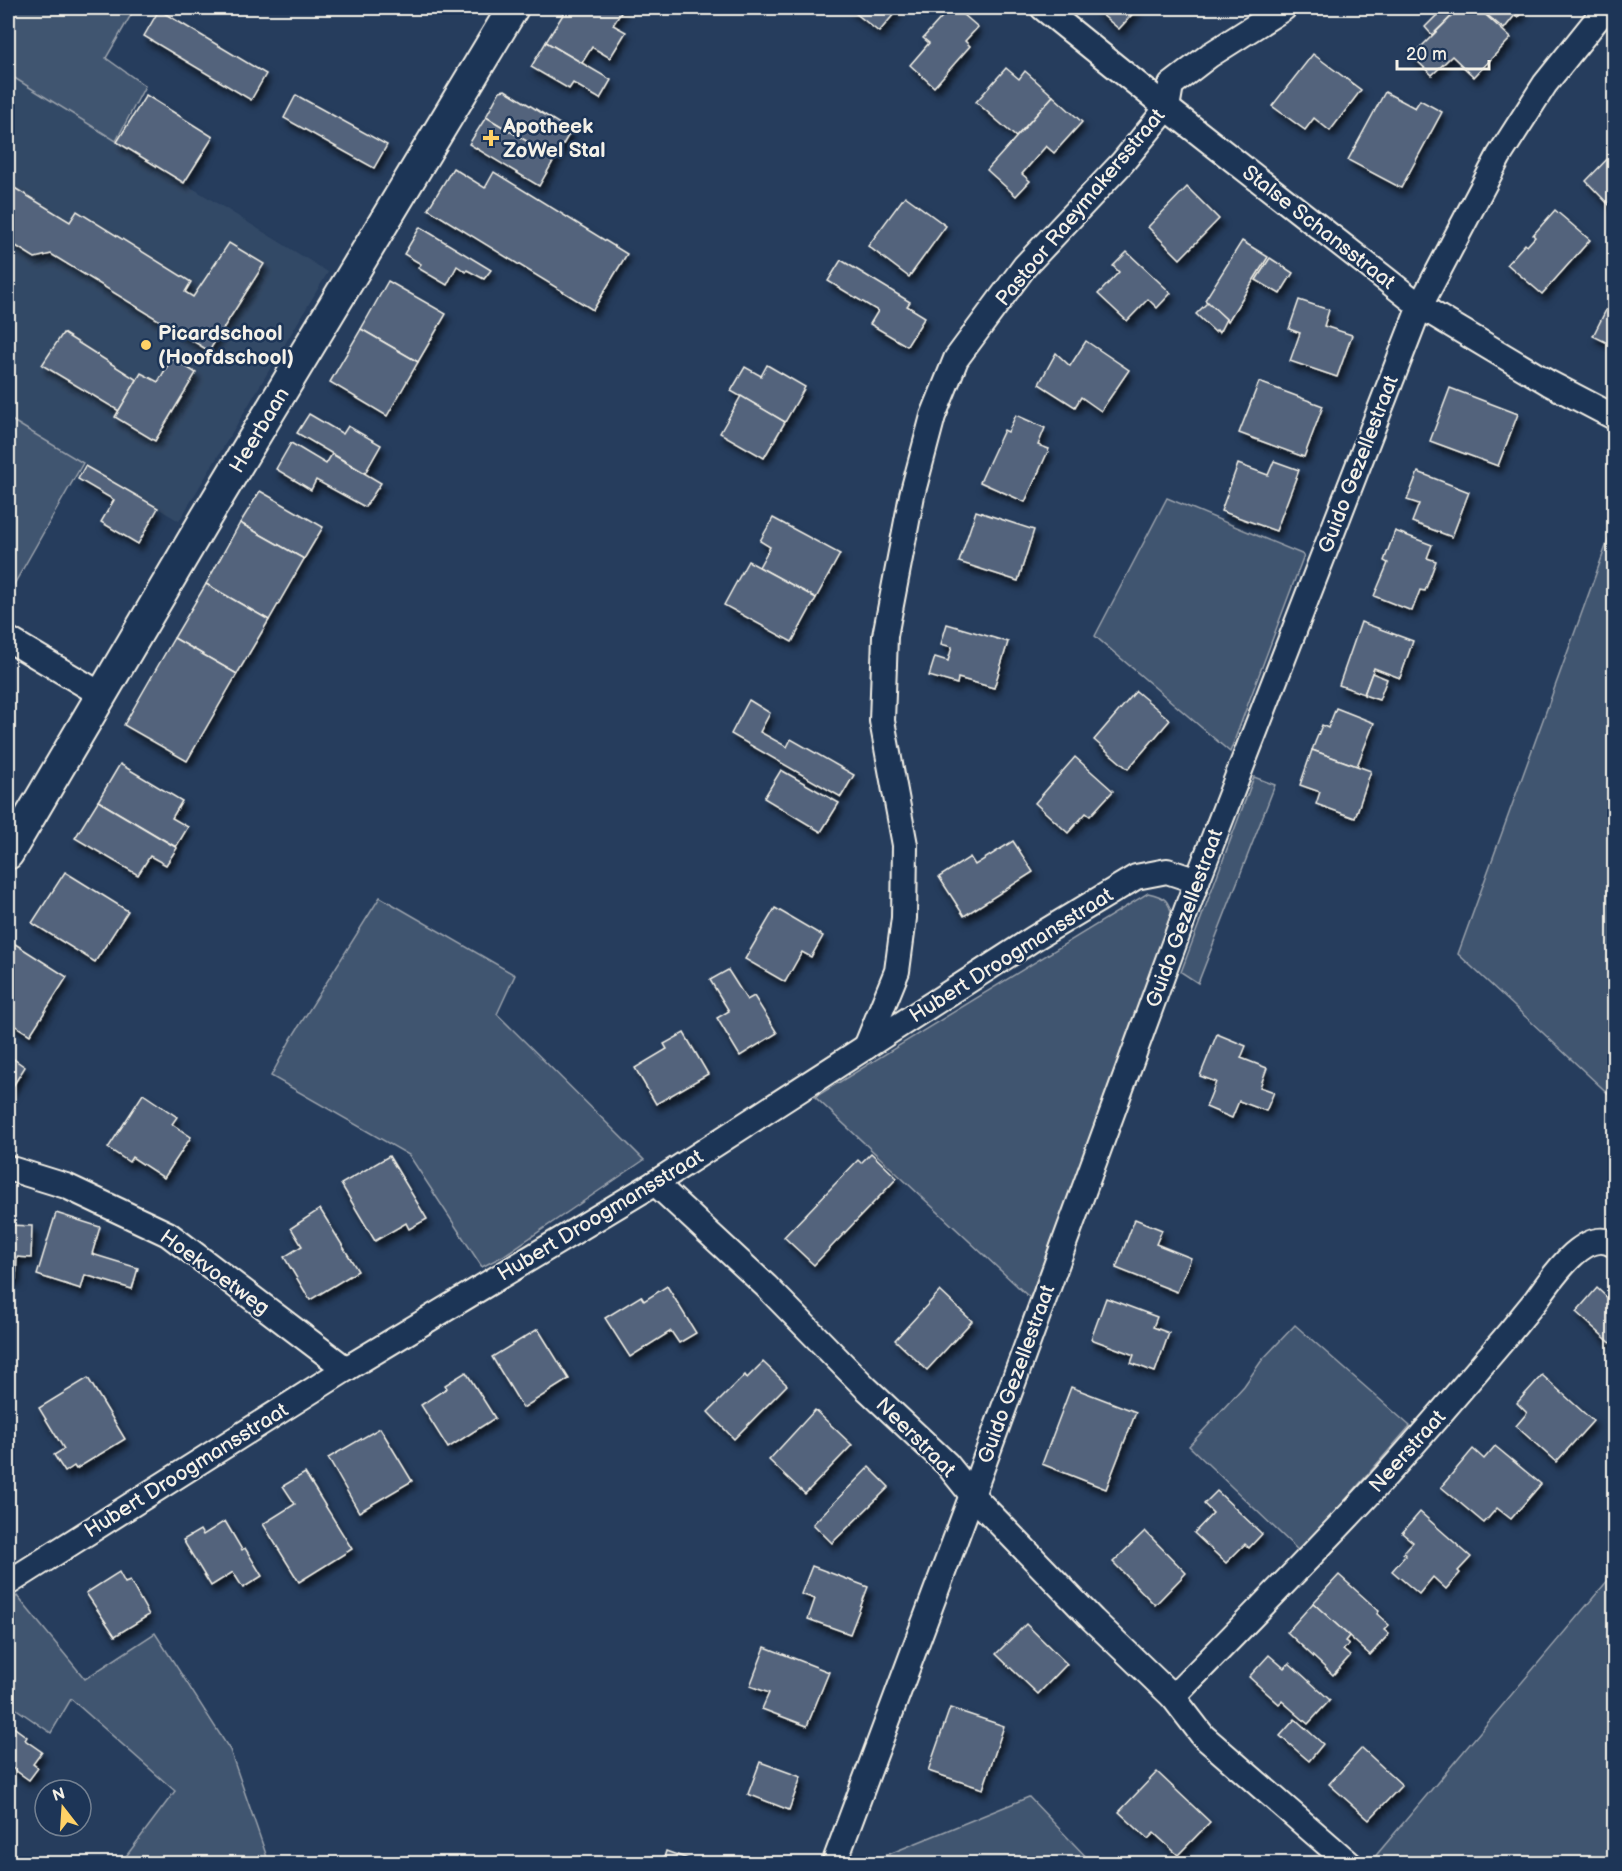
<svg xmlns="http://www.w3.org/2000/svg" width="1622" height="1871" viewBox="0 0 1622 1871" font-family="'Balsamiq Sans',sans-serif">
<defs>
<filter id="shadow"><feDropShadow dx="3.5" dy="6" stdDeviation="3" flood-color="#0009"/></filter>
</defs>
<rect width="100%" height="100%" fill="#263d5d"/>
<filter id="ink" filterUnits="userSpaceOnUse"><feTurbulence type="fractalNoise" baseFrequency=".0167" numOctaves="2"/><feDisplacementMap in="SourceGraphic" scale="12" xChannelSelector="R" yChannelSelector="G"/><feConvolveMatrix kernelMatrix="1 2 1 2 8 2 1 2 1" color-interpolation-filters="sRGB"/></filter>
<g filter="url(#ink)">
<path fill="#334966" d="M 8,74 L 328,272 L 179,521 L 8,418 Z"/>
<g fill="#40546f" stroke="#9aa2ac" stroke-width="1.5">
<path d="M 8,8 L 135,8 L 106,58 L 145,86 L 116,141 L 8,74 Z"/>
<path d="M 8,418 L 83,463 L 8,595 Z"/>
<path d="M 1167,498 L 1304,555 L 1230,752 L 1095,636 Z"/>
<path d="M 1614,524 L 1614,1099 L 1458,954 Z"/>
<path d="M 1254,777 L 1275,785 L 1198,983 L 1181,972 Z"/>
<path d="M 1148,893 C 1166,897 1168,900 1173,917 L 1030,1298 L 815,1097 Z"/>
<path d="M 380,897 L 515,975 L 497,1014 L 644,1160 L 503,1256 L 482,1267 L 409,1155 L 271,1076 L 291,1039 Z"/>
<path d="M 1295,1325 L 1410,1426 L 1300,1552 L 1189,1446 L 1244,1386 L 1262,1360 Z"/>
<path d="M 1614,1573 L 1614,1863 L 1377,1863 L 1373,1859 Z"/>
<path d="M 17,1596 L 85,1679 L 155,1633 L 230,1750 L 269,1863 L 121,1863 L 175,1791 L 71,1699 L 51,1733 L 8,1703 L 8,1604 Z"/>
<path d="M 1029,1797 L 1092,1863 L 867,1863 Z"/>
</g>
<g fill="#52647b" stroke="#f4f1e8" stroke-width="1.5" filter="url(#shadow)">
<path d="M 567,8 L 624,8 L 613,25 L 626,32 L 610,58 L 592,47 L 582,63 L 546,42 Z"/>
<path d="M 849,8 L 899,8 L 879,32 Z"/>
<path d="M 950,8 L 956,8 L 978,27 L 965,41 L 970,46 L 934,87 L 910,65 L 929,43 L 923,38 Z"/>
<path d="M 1094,8 L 1138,8 L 1119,29 Z"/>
<path d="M 1444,8 L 1460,8 L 1432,35 L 1425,27 Z"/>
<path d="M 1460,8 L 1478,8 L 1511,38 L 1474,77 L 1452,56 L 1432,75 L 1412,56 Z"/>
<path d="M 1479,8 L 1525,8 L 1518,17 L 1515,15 L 1504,29 Z"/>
<path d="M 159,10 L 266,74 L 251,100 L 144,36 Z"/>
<path d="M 546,42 L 611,80 L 600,99 L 573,83 L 569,89 L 531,67 Z"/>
<path d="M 1313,54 L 1361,90 L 1330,131 L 1314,118 L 1305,130 L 1272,106 Z"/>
<path d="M 1006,68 L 1019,79 L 1025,71 L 1053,96 L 1016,137 L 976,102 Z"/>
<path d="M 505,90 L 571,131 L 555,158 L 486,117 L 500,91 Z"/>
<path d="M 1385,92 L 1415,108 L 1420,100 L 1442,112 L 1401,188 L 1348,160 Z"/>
<path d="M 146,95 L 213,137 L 184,183 L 117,142 Z"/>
<path d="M 296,95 L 387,145 L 374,168 L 284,118 Z"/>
<path d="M 1053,96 L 1082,122 L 1054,153 L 1046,146 L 1022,174 L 1030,181 L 1016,196 L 987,170 Z"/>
<path d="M 486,117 L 555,158 L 539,186 L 469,144 Z"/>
<path d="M 1614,152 L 1614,210 L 1586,181 Z"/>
<path d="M 453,168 L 485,188 L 494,172 L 627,254 L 593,310 L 428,209 Z"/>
<path d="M 8,184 L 70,222 L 77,211 L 191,282 L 185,292 L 193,297 L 229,243 L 264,264 L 209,351 L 51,254 L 35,258 L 8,241 Z"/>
<path d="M 1187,187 L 1219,219 L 1180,259 L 1148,227 Z"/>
<path d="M 905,196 L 946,226 L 909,277 L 868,246 Z"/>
<path d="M 1555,210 L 1590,240 L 1542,294 L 1507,264 L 1525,244 L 1527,246 L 1535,237 L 1533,235 Z"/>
<path d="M 420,227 L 491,270 L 484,279 L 467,270 L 466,272 L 457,266 L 447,285 L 418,268 L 421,264 L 404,254 Z"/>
<path d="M 1242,241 L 1268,257 L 1228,321 L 1205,300 Z"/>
<path d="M 1127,252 L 1171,293 L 1157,308 L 1148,299 L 1127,321 L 1098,294 L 1119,272 L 1113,266 Z"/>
<path d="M 1270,258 L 1293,273 L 1280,294 L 1256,280 Z"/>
<path d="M 841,260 L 910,302 L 907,306 L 925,317 L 907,346 L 870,324 L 878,311 L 828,281 Z"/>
<path d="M 388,281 L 446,314 L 418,362 L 361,329 Z"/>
<path d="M 1299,300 L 1329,310 L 1324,326 L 1352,335 L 1337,377 L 1290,361 L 1300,333 L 1289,329 Z"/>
<path d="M 1208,302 L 1226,319 L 1219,333 L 1217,330 L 1215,332 L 1196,314 Z"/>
<path d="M 1609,304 L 1614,307 L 1614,346 L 1593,336 Z"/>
<path d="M 361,329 L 418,362 L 387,416 L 330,382 Z"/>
<path d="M 63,333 L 137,380 L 119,411 L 42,365 Z"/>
<path d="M 1086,341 L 1129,370 L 1101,411 L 1081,397 L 1075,407 L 1039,384 L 1056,353 L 1070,366 Z"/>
<path d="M 172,358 L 196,373 L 155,441 L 115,417 L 141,373 L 158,382 Z"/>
<path d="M 767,365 L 805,387 L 785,422 L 731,391 L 745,367 L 761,376 Z"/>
<path d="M 1259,382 L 1323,406 L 1304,457 L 1239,433 Z"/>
<path d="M 1450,388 L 1518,414 L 1498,466 L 1430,441 Z"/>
<path d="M 741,396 L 785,422 L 764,458 L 720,433 Z"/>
<path d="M 309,414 L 343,434 L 348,426 L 381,445 L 365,473 L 297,433 Z"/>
<path d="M 1016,415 L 1045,428 L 1038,445 L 1049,449 L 1025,502 L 980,482 L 1004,430 L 1008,432 Z"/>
<path d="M 291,443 L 326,464 L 332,454 L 381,483 L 365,507 L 316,480 L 311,490 L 276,469 Z"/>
<path d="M 1274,461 L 1299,470 L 1276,531 L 1221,511 L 1238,464 L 1268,475 Z"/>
<path d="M 85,466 L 158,508 L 138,544 L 101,522 L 114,500 L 78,479 Z"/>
<path d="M 1418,472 L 1469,492 L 1452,537 L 1412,522 L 1419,504 L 1407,500 Z"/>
<path d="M 260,491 L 323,527 L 304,559 L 240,523 Z"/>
<path d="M 976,511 L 1034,530 L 1018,581 L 959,562 Z"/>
<path d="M 773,518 L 840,554 L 816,598 L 759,567 L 770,547 L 760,541 Z"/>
<path d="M 240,523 L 304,559 L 269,620 L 206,584 Z"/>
<path d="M 1395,531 L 1432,545 L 1427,558 L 1436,561 L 1425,591 L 1420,590 L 1412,611 L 1374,596 L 1388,563 L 1384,561 Z"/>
<path d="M 748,561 L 816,598 L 792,642 L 724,605 Z"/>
<path d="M 206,584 L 269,620 L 237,674 L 174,638 Z"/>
<path d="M 1361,622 L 1413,641 L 1400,678 L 1374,668 L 1364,694 L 1339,685 Z"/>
<path d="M 947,624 L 1008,642 L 994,688 L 958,678 L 957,684 L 929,676 L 935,657 L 948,661 L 952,647 L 941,644 Z"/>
<path d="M 174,638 L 237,674 L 187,761 L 124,725 Z"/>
<path d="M 1372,673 L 1387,679 L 1379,700 L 1364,695 Z"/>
<path d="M 1136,691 L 1170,720 L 1128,769 L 1094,740 Z"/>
<path d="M 749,700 L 770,713 L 760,732 L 787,747 L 791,739 L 854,775 L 841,797 L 731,734 Z"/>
<path d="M 1336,708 L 1374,723 L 1357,766 L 1312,750 L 1322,725 L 1328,728 Z"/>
<path d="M 1312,750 L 1371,771 L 1355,818 L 1316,804 L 1320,792 L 1300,785 Z"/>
<path d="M 1075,757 L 1113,791 L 1090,816 L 1086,813 L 1068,833 L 1035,803 Z"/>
<path d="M 120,764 L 182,801 L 172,818 L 188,827 L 176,847 L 98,801 Z"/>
<path d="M 781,770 L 839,803 L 821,832 L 764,798 Z"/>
<path d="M 98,801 L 177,848 L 166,865 L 150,856 L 138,875 L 75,838 Z"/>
<path d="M 1013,841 L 1033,872 L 964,916 L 939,877 L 970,857 L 975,865 Z"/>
<path d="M 65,872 L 128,911 L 95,962 L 32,923 Z"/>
<path d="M 775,908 L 823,936 L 811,957 L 802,952 L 785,982 L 745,959 Z"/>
<path d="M 12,942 L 67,977 L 30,1035 L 8,1021 L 8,978 L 10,975 L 8,973 L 8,949 Z"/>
<path d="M 728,970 L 747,1000 L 754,996 L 777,1033 L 740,1056 L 717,1018 L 729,1011 L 710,980 Z"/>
<path d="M 684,1033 L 708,1074 L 656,1104 L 635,1068 L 667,1049 L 664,1044 Z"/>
<path d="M 1217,1034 L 1246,1046 L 1241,1058 L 1267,1068 L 1260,1087 L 1274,1092 L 1266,1111 L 1239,1101 L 1232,1118 L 1206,1107 L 1216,1082 L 1200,1076 Z"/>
<path d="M 8,1055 L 25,1067 L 8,1094 Z"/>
<path d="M 143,1094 L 177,1117 L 172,1124 L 191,1137 L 164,1178 L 132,1157 L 129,1162 L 108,1148 Z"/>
<path d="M 871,1153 L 897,1178 L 814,1265 L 784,1237 L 858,1160 L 861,1163 Z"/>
<path d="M 389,1156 L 427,1219 L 409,1229 L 406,1223 L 375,1241 L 341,1184 Z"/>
<path d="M 320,1209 L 358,1271 L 310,1300 L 284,1257 L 302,1246 L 291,1228 Z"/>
<path d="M 56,1213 L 100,1227 L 92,1254 L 138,1268 L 132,1289 L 85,1275 L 81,1289 L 37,1275 Z"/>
<path d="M 1135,1219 L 1162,1230 L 1156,1244 L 1191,1258 L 1177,1292 L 1116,1268 Z"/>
<path d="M 8,1225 L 32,1226 L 31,1258 L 17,1257 L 16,1279 L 8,1279 Z"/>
<path d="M 667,1286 L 696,1333 L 679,1343 L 671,1331 L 630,1357 L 605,1318 L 641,1296 L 644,1301 Z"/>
<path d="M 1597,1288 L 1614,1304 L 1614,1346 L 1576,1312 Z"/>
<path d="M 940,1291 L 972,1321 L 927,1370 L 895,1340 Z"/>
<path d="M 1106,1298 L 1157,1317 L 1153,1327 L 1169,1333 L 1155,1372 L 1131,1363 L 1134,1355 L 1091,1339 Z"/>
<path d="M 538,1329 L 569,1379 L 523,1408 L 492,1357 Z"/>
<path d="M 763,1362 L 787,1385 L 734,1439 L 708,1412 L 745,1375 L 747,1378 Z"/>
<path d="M 466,1372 L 495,1418 L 448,1448 L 421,1405 L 447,1388 L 445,1385 Z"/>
<path d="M 1542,1375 L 1593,1421 L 1556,1462 L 1516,1426 L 1527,1413 L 1517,1403 Z"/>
<path d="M 88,1378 L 125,1439 L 76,1469 L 74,1466 L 65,1472 L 54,1455 L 64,1449 L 39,1408 Z"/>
<path d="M 1071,1387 L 1136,1412 L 1106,1489 L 1042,1464 Z"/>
<path d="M 815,1410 L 852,1445 L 805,1494 L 769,1460 Z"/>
<path d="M 380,1428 L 412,1481 L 359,1512 L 328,1458 Z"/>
<path d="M 1495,1446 L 1541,1484 L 1511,1519 L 1497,1508 L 1484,1523 L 1441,1487 L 1473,1449 L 1484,1459 Z"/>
<path d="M 869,1467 L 889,1487 L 832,1543 L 813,1524 Z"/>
<path d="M 305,1473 L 352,1549 L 299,1582 L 263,1524 L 295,1504 L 283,1486 Z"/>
<path d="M 1217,1491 L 1262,1534 L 1249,1548 L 1245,1544 L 1226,1563 L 1194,1533 L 1213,1513 L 1204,1504 Z"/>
<path d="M 1420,1512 L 1471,1557 L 1458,1571 L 1460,1573 L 1446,1589 L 1433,1577 L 1419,1594 L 1392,1571 L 1406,1555 L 1403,1553 L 1413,1542 L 1402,1533 Z"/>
<path d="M 225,1521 L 242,1550 L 245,1548 L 262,1576 L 243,1588 L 233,1572 L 211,1586 L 183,1540 L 200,1530 L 203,1535 Z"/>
<path d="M 1145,1531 L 1186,1573 L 1155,1605 L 1113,1562 Z"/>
<path d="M 812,1566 L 868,1587 L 850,1634 L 808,1619 L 815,1599 L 801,1594 Z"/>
<path d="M 119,1572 L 125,1583 L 130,1581 L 149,1615 L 115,1636 L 86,1593 Z"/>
<path d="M 1339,1575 L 1379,1611 L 1377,1614 L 1389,1625 L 1384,1630 L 1389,1634 L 1370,1655 L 1313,1603 Z"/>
<path d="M 1313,1603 L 1349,1636 L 1345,1641 L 1349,1644 L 1343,1650 L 1350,1656 L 1333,1675 L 1287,1632 Z"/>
<path d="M 1026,1624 L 1067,1664 L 1038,1694 L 996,1654 Z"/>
<path d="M 765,1647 L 829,1672 L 807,1726 L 762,1709 L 769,1693 L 750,1686 Z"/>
<path d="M 1269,1655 L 1284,1668 L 1289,1663 L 1330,1700 L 1308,1724 L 1282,1701 L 1279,1704 L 1249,1677 Z"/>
<path d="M 950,1708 L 1004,1726 L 983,1789 L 928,1771 Z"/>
<path d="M 1295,1719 L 1323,1744 L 1309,1761 L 1280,1736 Z"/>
<path d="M 8,1723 L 27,1737 L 25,1740 L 42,1752 L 33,1764 L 38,1768 L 29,1780 L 8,1765 Z"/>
<path d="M 1362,1748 L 1402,1785 L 1369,1820 L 1329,1784 Z"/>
<path d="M 760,1762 L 801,1777 L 789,1810 L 748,1794 Z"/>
<path d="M 1157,1772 L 1210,1822 L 1178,1855 L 1154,1833 L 1148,1839 L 1119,1812 Z"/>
<path d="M 666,1851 L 702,1864 L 662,1864 Z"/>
</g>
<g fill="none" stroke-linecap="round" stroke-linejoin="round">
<g stroke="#f4f1e8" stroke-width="28">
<g id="minor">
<path d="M 1043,8 L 1167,108 L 1420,306 L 1549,383 L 1614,417"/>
<path d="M 8,639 L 102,695"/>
<path d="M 866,1047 L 897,971 L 904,918 L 905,845 L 882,721 L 885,636 L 912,495 L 933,416 L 956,359 L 1025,266 L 1122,163 L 1167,108 L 1171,85 L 1210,55 L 1284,8"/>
<path d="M 8,1168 L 66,1186 L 168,1234 L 346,1369"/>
<path d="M 655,1183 L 766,1286 L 865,1387 L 947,1464 L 972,1495 L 1093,1620 L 1173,1697 C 1235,1634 1297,1571 1357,1507 C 1408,1453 1456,1395 1504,1339 C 1515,1326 1525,1313 1536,1300 C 1550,1281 1586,1225 1614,1245"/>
<path d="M 8,1583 L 346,1369 L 655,1183 L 1033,939 L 1136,877 L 1167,871 L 1197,881"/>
<path d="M 1173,1697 L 1203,1736 L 1350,1864"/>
<path d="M 834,1864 L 972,1495 L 1197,881 L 1420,306 L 1499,156 L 1545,84 L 1606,8"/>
</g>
</g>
<g stroke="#f4f1e8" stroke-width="34">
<path id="tertiary" d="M 8,854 L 202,524 L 513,8"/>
</g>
<use href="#minor" stroke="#1d3557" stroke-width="24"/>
<use href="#tertiary" stroke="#1d3557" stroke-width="30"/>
</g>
</g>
<g fill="#ffd166" stroke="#1d3557" stroke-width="2">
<path d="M488 129h6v6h6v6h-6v6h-6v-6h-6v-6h6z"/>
<circle cx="146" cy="345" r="6"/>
</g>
<g text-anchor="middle" stroke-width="5" stroke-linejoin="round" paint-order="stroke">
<g font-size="21" font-weight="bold" fill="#f4f1e8" stroke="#1d3557" text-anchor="start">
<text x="503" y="133">Apotheek<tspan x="503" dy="24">ZoWel Stal</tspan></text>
<text x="158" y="340">Picardschool<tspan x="158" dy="24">(Hoofdschool)</tspan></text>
</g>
<g font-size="21" fill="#f4f1e8" stroke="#1d3557">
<text transform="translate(1080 207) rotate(-50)" y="7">Pastoor Raeymakersstraat</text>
<text transform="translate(1319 227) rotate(38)" y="7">Stalse Schansstraat</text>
<text transform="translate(259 430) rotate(-59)" y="7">Heerbaan</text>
<text transform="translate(1358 464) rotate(-69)" y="7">Guido Gezellestraat</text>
<text transform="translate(1184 918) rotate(-70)" y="7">Guido Gezellestraat</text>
<text transform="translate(1011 955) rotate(-32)" y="7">Hubert Droogmansstraat</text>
<text transform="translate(600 1215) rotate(-31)" y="7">Hubert Droogmansstraat</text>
<text transform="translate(215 1272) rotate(36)" y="7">Hoekvoetweg</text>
<text transform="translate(1016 1374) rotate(-70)" y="7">Guido Gezellestraat</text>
<text transform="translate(916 1437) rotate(45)" y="7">Neerstraat</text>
<text transform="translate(1407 1451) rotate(-48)" y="7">Neerstraat</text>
<text transform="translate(186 1470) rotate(-32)" y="7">Hubert Droogmansstraat</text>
</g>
</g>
<rect width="1622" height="1871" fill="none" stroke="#1d3557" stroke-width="30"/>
<rect x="15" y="15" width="1592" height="1841" fill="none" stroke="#f4f1e8" stroke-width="2" filter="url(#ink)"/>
<g transform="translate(63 1808) rotate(343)"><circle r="28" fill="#1d3557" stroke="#738091" stroke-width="1.5"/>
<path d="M0-4.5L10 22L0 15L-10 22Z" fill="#ffd166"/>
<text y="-9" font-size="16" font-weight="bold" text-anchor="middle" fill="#f4f1e8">N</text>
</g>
<path d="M1397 60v9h92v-9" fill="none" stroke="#f4f1e8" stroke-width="3"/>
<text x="1406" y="60" font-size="18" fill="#f4f1e8" stroke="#1d3557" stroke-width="4.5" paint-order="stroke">20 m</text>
</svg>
